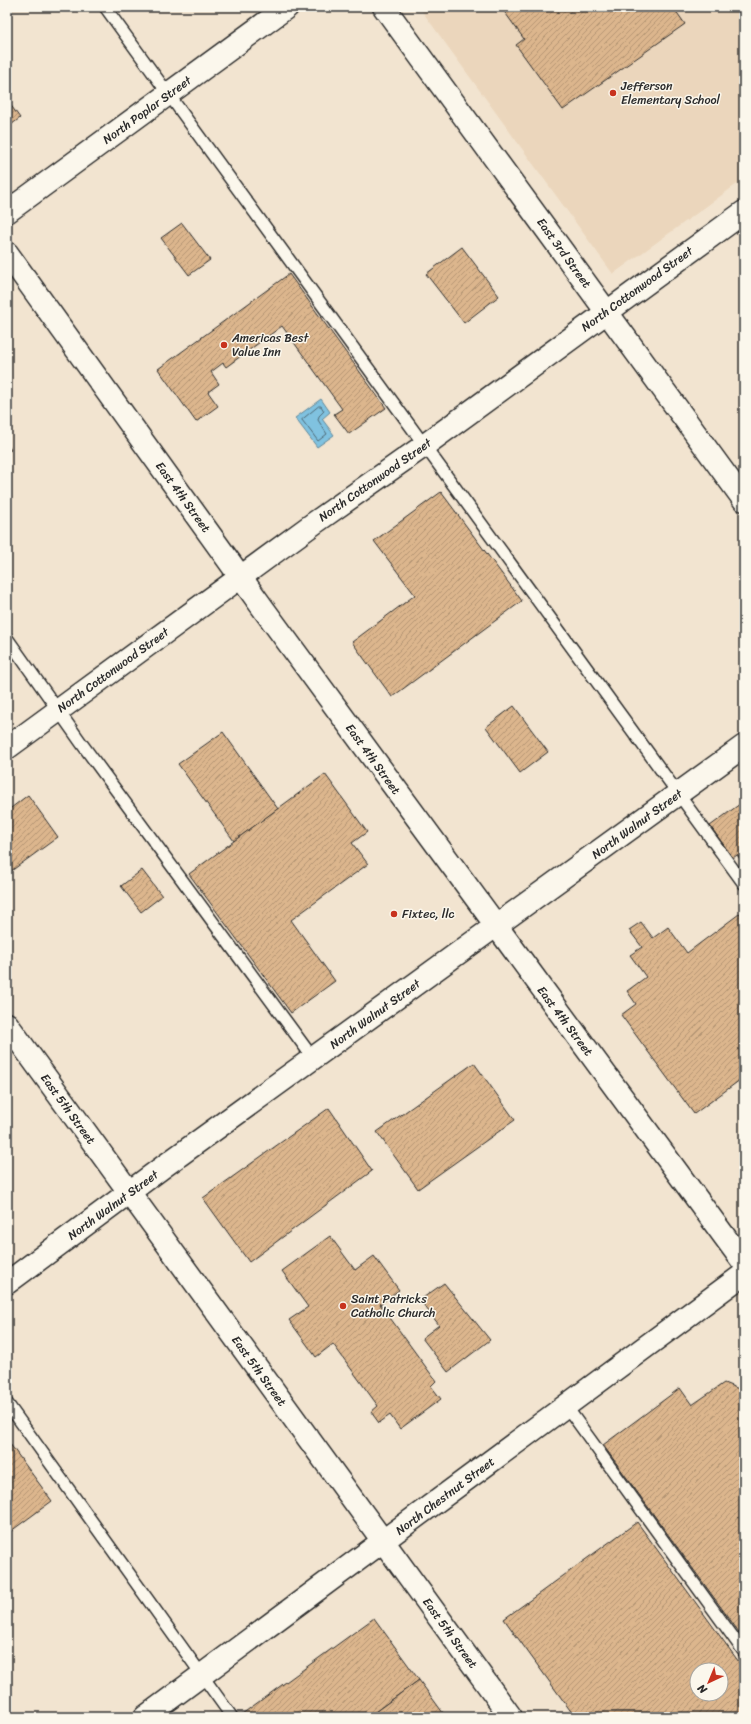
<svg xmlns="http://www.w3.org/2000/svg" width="751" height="1724" viewBox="0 0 751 1724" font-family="Sriracha,sans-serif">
<defs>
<pattern id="building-hatch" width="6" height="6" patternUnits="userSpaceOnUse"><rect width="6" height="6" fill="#dcb68d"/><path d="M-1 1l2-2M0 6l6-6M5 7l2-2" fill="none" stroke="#b39473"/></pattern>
</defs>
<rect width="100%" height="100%" fill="#f2e4d0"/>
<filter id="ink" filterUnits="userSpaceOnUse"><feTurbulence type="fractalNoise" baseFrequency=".025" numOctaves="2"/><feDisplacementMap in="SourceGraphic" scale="8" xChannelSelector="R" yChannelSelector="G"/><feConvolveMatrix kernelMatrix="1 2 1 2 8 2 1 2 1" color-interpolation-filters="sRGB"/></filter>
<g filter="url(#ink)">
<path fill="#ebd6bc" d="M 419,7 L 744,7 L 744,179 L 613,274 Z"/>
<path fill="#80c2e0" stroke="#5e8698" d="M 321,399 L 330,412 L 322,419 L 334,435 L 317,447 L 295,418 Z"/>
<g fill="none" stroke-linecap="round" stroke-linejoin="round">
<path stroke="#4d6773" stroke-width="1" d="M 319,406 L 321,406 L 324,411 L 319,416 L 318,420 L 327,434 L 318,441 L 302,420 Z"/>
</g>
<g fill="url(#building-hatch)" stroke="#2b2b2b" fill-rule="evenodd">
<path d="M 501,7 L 673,7 L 685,24 L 563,110 L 516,45 L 524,39 Z"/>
<path d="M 7,100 L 20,118 L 7,128 Z"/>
<path d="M 182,223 L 210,260 L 189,275 L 161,238 Z"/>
<path d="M 462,247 L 499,296 L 464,323 L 426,274 Z"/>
<path d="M 289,274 L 386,408 L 349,434 L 334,414 L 342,409 L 282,326 L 226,367 L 223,363 L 211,372 L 219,384 L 208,392 L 218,406 L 196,422 L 158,369 Z"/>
<path d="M 7,444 L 11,450 L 7,452 Z"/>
<path d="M 441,492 L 522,601 L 392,697 L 352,642 L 415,595 L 374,541 Z"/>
<path d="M 514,706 L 548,752 L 520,773 L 486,727 Z"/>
<path d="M 223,732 L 278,809 L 234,841 L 178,764 Z"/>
<path d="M 325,774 L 367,832 L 352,843 L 368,864 L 291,920 L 335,981 L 291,1013 L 189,874 Z"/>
<path d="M 28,795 L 58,837 L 7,874 L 7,811 Z"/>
<path d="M 744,801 L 744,864 L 737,855 L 733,858 L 710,826 Z"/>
<path d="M 142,870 L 162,896 L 141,912 L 121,886 Z"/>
<path d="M 743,911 L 744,1077 L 694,1114 L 621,1015 L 636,1004 L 627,991 L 646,977 L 630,955 L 642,947 L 629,930 L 641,922 L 653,938 L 668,927 L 687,953 Z"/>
<path d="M 474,1063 L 515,1120 L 418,1189 L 377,1132 Z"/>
<path d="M 329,1108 L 372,1171 L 249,1262 L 203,1198 Z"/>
<path d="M 330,1236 L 355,1270 L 374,1256 L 399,1290 L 380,1304 L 436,1381 L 431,1386 L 441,1399 L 400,1429 L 390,1415 L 379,1423 L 371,1412 L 378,1406 L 333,1344 L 316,1357 L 289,1320 L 308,1307 L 282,1271 Z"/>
<path d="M 444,1283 L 490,1340 L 448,1372 L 422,1338 L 439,1325 L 420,1300 Z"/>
<path d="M 724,1383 L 744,1391 L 744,1639 L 603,1445 L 680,1388 L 692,1405 Z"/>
<path d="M 10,1444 L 52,1501 L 7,1534 L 7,1446 Z"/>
<path d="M 637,1522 L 744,1669 L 744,1717 L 575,1717 L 504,1619 ZM 697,1670 L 721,1670 L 721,1694 L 697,1694 Z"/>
<path d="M 374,1618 L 419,1680 L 368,1717 L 244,1717 L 242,1714 Z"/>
<path d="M 419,1680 L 446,1717 L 368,1717 Z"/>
</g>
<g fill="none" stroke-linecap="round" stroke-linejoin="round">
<g stroke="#2b2b2b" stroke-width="14">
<g id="lane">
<path d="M 105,7 L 744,884"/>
<path d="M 7,638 L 82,744 L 313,1058"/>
<path d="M 7,1403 L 232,1717"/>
<path d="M 566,1406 L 744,1652"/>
</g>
</g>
<g stroke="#2b2b2b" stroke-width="25">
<g id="street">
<path d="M 384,7 L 744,500"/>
<path d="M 7,212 L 287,7"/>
<path d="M 7,748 L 313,524 L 425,445 L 744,212"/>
<path d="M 7,1024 L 511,1717"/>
<path d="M 7,1283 L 163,1167 L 744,746"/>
<path d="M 145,1717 L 744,1274"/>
</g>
</g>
<g stroke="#2b2b2b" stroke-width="25">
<path id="secondary" d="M 7,253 L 265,611 L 744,1263"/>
</g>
<use href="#lane" stroke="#fbf7ec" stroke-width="11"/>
<use href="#street" stroke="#fbf7ec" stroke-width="22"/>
<use href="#secondary" stroke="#fbf7ec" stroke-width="22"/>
</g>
</g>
<g fill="#c8321e" stroke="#fbf7ec" stroke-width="1.5">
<circle cx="613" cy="93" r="4"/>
<circle cx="224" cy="345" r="4"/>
<circle cx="394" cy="914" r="4"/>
<circle cx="343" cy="1306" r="4"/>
</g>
<g text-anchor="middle" stroke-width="3" stroke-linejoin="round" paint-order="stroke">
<g font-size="12" fill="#2b2b2b" stroke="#fbf7ec" text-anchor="start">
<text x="621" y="90">Jefferson<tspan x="621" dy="14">Elementary School</tspan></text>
<text x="232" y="342">Americas Best<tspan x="232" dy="14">Value Inn</tspan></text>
<text x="402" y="918">Fixtec, llc</text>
<text x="351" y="1303">Saint Patricks<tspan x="351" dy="14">Catholic Church</tspan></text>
</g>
<g font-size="12" fill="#2b2b2b" stroke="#fbf7ec">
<text transform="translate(147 110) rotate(-36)" y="4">North Poplar Street</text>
<text transform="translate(564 253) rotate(54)" y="4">East 3rd Street</text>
<text transform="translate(637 289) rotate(-36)" y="4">North Cottonwood Street</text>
<text transform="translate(375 480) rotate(-35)" y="4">North Cottonwood Street</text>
<text transform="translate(183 497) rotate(54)" y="4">East 4th Street</text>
<text transform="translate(113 670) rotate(-36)" y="4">North Cottonwood Street</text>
<text transform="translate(373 759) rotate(54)" y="4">East 4th Street</text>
<text transform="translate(637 824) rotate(-36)" y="4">North Walnut Street</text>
<text transform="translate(375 1014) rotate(-36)" y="4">North Walnut Street</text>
<text transform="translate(565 1021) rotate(53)" y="4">East 4th Street</text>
<text transform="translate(68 1109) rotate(54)" y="4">East 5th Street</text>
<text transform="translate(113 1205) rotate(-36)" y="4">North Walnut Street</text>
<text transform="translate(259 1371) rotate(54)" y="4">East 5th Street</text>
<text transform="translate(445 1496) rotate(-37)" y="4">North Chestnut Street</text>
<text transform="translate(450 1633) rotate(54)" y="4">East 5th Street</text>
</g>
</g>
<rect width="751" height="1724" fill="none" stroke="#fbf7ec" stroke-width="24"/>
<rect x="12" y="12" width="727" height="1700" fill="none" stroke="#2b2b2b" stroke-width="1.5" filter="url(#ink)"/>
<g transform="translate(709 1682) rotate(224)"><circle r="19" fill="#fbf7ec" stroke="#a8a59f"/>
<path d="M0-3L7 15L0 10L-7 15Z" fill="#c8321e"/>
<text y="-6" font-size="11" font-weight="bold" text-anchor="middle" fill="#2b2b2b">N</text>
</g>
</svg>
